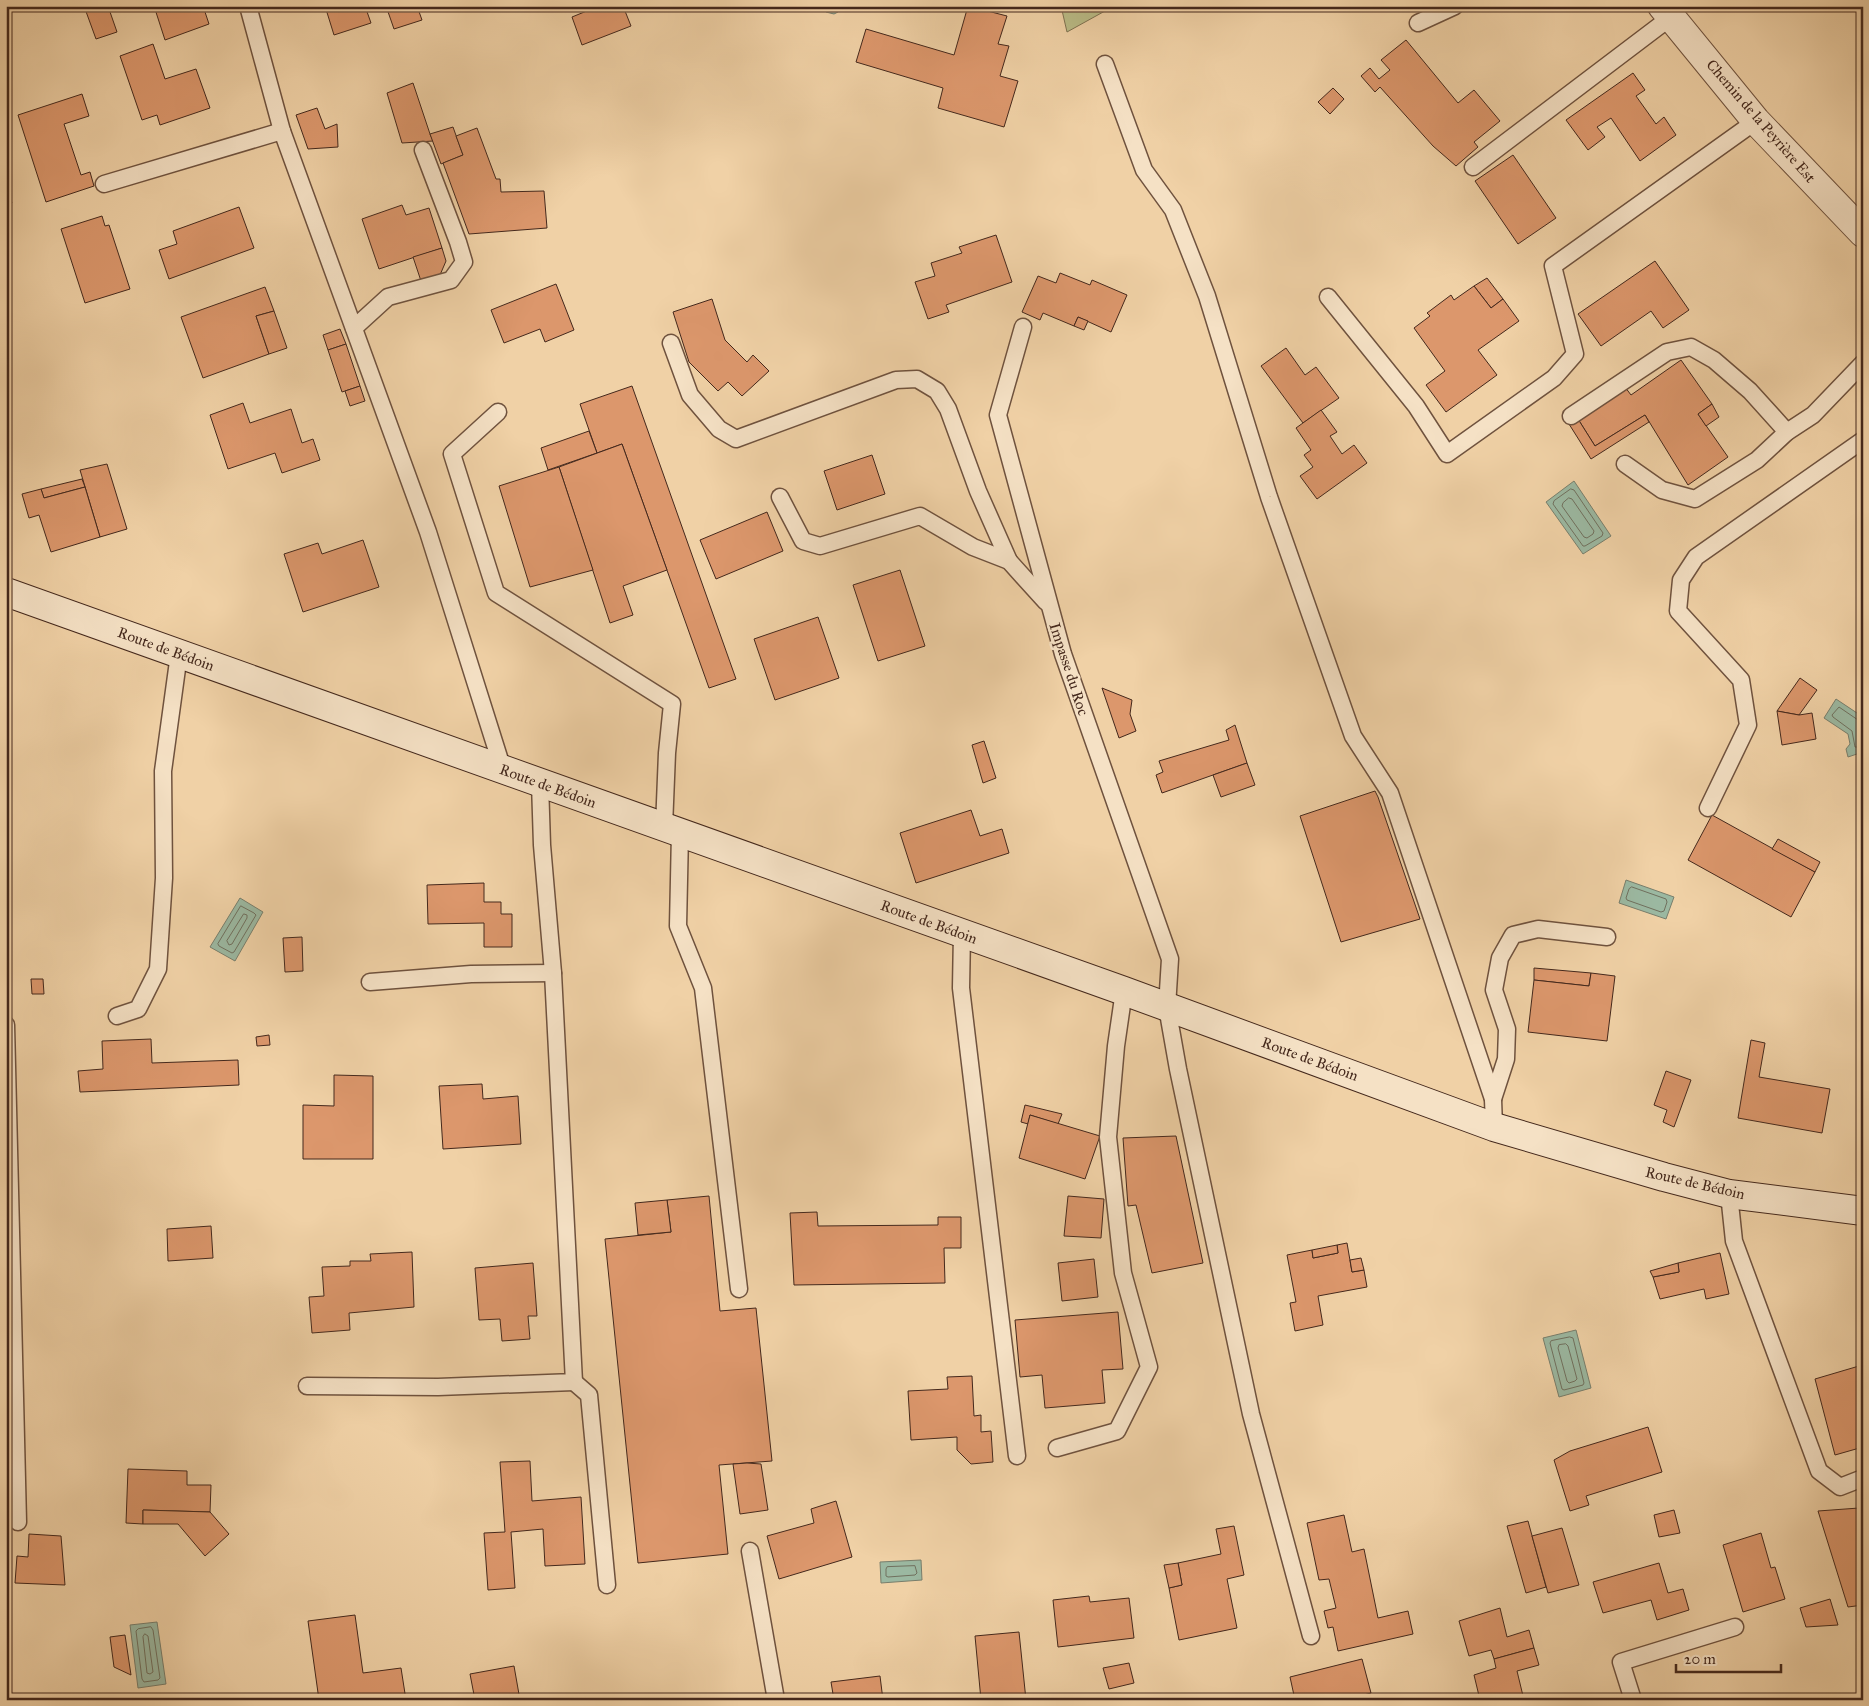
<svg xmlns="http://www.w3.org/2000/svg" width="1869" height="1706" viewBox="0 0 1869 1706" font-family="'IM FELL Great Primer',serif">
<rect width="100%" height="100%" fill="#f0d1a6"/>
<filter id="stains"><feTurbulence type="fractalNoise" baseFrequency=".004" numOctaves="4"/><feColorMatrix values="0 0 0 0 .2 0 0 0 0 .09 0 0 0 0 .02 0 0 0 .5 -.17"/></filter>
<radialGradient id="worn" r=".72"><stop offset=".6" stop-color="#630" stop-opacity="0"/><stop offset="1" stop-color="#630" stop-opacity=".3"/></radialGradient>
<path fill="#babc87" stroke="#7f7252" d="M 1061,6 L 1114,6 L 1067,32 Z"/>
<g fill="#9bb8a1" stroke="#787e6c">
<path d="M 824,6 L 841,6 L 838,12 L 834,14 L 826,12 Z"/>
<path d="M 1574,481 L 1611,536 L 1583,554 L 1546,502 Z"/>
<path d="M 1836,699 L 1863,717 L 1863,752 L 1848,757 L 1846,749 L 1850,744 L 1848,734 L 1824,718 Z"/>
<path d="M 1626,880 L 1674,897 L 1666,919 L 1619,903 Z"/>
<path d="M 240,898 L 263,912 L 235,961 L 210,947 Z"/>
<path d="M 1576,1330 L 1591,1388 L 1559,1397 L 1543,1338 Z"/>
<path d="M 921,1560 L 922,1580 L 881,1583 L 880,1562 Z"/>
<path d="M 157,1622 L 166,1684 L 138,1688 L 130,1625 Z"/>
</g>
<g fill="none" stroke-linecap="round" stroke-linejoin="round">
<g stroke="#70705e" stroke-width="1">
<path d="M 1571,489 L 1574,490 L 1603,533 L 1602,536 L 1585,546 L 1583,546 L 1553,504 L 1554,501 Z"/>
<path d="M 1569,498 L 1572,499 L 1594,531 L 1593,534 L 1587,538 L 1584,537 L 1562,506 L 1563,503 Z"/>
<path d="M 1863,721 L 1858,720 L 1839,707 L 1832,715 L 1833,717 L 1852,731 L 1855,747 L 1863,747"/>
<path d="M 1632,887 L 1666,899 L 1667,902 L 1664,911 L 1661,912 L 1627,900 L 1626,898 L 1629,889 Z"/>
<path d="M 241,906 L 254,913 L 256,915 L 234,952 L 232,953 L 219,946 L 218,944 Z"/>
<path d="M 244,914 L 247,915 L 247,918 L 232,944 L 229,945 L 227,941 Z"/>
<path d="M 1570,1337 L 1573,1338 L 1584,1383 L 1583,1385 L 1564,1390 L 1562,1389 L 1550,1343 L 1551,1341 Z"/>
<path d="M 1566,1344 L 1568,1346 L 1577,1379 L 1575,1381 L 1569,1383 L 1567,1381 L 1558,1348 L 1559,1345 Z"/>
<path d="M 915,1566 L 917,1573 L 915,1575 L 888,1577 L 886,1576 L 886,1569 L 887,1567 Z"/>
<path d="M 151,1627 L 153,1630 L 160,1678 L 158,1680 L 144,1682 L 142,1679 L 136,1631 L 138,1629 Z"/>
<path d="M 145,1634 L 148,1636 L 153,1672 L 150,1674 L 147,1673 L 143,1637 Z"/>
</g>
</g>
<g fill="#dc976c" stroke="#44281c">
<path d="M 84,6 L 117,6 L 109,9 L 117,32 L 96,39 Z"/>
<path d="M 154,6 L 203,6 L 209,24 L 165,40 Z"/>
<path d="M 308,6 L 320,6 L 314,12 Z"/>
<path d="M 325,6 L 365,6 L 371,23 L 334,35 Z"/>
<path d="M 386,6 L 417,6 L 422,20 L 394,29 Z"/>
<path d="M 599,6 L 623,6 L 631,26 L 582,45 L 572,17 Z"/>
<path d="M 968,6 L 1007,16 L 998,44 L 1009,46 L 1000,76 L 1018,81 L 1004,127 L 938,108 L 943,88 L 856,62 L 866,29 L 954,55 Z"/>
<path d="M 1406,40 L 1458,103 L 1474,90 L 1500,121 L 1474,142 L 1478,147 L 1456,166 L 1433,146 L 1380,87 L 1375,92 L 1361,76 L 1370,68 L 1379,79 L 1390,70 L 1381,60 Z"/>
<path d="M 153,44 L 165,79 L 196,69 L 210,108 L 160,125 L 157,115 L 142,120 L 120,56 Z"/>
<path d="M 1633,73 L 1645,90 L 1636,96 L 1656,124 L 1664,117 L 1676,135 L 1640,161 L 1611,118 L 1597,127 L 1605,137 L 1588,150 L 1566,120 Z"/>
<path d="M 413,83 L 430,134 L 433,141 L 402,143 L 387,93 Z"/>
<path d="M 1333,88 L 1344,99 L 1330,114 L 1318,102 Z"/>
<path d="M 82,94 L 89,116 L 64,124 L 81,175 L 90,172 L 94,186 L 46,202 L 18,115 Z"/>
<path d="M 317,108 L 325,129 L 337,124 L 338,147 L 308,149 L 296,115 Z"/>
<path d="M 453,127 L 463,155 L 441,164 L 430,134 Z"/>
<path d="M 477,128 L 496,179 L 500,179 L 501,192 L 544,191 L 547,228 L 469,234 L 443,163 L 463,155 L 456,136 Z"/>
<path d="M 1513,155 L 1556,218 L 1518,244 L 1475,181 Z"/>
<path d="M 6,184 L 12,203 L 6,205 Z"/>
<path d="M 402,205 L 406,215 L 429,208 L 442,248 L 379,269 L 362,219 Z"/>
<path d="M 239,207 L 254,248 L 169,279 L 159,250 L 177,244 L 173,231 Z"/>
<path d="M 102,216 L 105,226 L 109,225 L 130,289 L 85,303 L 61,229 Z"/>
<path d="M 996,235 L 1012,282 L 946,305 L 949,312 L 928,319 L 915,282 L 935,276 L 931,263 L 962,253 L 959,247 Z"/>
<path d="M 442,248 L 446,261 L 440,275 L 421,281 L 413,257 Z"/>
<path d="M 1655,261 L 1689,310 L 1663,328 L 1651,311 L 1601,346 L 1578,314 Z"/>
<path d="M 1060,273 L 1090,285 L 1092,280 L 1127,295 L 1111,332 L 1078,317 L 1074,326 L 1043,313 L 1040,320 L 1022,312 L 1038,276 L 1056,283 Z"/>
<path d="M 1487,278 L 1503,299 L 1491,308 L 1474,286 Z"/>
<path d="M 556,284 L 574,330 L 545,342 L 540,329 L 504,343 L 491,310 Z"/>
<path d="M 1474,286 L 1491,308 L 1503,299 L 1519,321 L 1478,350 L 1497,375 L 1446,412 L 1426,385 L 1445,371 L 1414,328 L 1430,316 L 1427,313 L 1451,295 L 1454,300 Z"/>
<path d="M 265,287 L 274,311 L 256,316 L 269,354 L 203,378 L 181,317 Z"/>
<path d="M 712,299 L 725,340 L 747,362 L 753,355 L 769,371 L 742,396 L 728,382 L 718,391 L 689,362 L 673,312 Z"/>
<path d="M 274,311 L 287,348 L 269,354 L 256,316 Z"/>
<path d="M 1078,317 L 1088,321 L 1084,330 L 1074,326 Z"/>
<path d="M 340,329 L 346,344 L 328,350 L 323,335 Z"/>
<path d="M 346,344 L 360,386 L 342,392 L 328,350 Z"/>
<path d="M 1286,348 L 1305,375 L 1316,367 L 1339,398 L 1303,423 L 1261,366 Z"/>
<path d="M 1681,360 L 1712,404 L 1698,414 L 1728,457 L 1688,485 L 1645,415 L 1595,446 L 1578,419 L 1625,387 L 1631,395 Z"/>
<path d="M 360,386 L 365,401 L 350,406 L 345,391 Z"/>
<path d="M 632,386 L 736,679 L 709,688 L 622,444 L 597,453 L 580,404 Z"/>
<path d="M 243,403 L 250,423 L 291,409 L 302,443 L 313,439 L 320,460 L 282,473 L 275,453 L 228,469 L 210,415 Z"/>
<path d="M 1712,404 L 1719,417 L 1706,426 L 1698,414 Z"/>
<path d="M 1321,410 L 1337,432 L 1330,436 L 1342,454 L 1354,445 L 1367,463 L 1317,499 L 1300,476 L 1313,467 L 1304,455 L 1311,450 L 1296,428 Z"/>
<path d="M 1645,415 L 1649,422 L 1591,459 L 1569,424 L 1578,419 L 1595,446 Z"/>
<path d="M 589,431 L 597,453 L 548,470 L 541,448 Z"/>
<path d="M 622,444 L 667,570 L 623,586 L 633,615 L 610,623 L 559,467 Z"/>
<path d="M 872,455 L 885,494 L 837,510 L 824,471 Z"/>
<path d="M 107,464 L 127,529 L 100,537 L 80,470 Z"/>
<path d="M 559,467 L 593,570 L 530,587 L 499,486 Z"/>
<path d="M 82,479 L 85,487 L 44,498 L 41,489 Z"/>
<path d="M 85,487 L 100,537 L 51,552 L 39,515 L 29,518 L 22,494 L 41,489 L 44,498 Z"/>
<path d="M 767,512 L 783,551 L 716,579 L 700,540 Z"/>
<path d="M 363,540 L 379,587 L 303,612 L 284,554 L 318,543 L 322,554 Z"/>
<path d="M 900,570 L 925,646 L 878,661 L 853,585 Z"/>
<path d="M 818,617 L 839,678 L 775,700 L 754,639 Z"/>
<path d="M 1800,678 L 1817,690 L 1799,715 L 1777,711 Z"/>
<path d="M 1102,688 L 1132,700 L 1130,714 L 1136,731 L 1119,738 Z"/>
<path d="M 1777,711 L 1799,715 L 1812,713 L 1816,739 L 1782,745 Z"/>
<path d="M 1235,725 L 1247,763 L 1162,793 L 1156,775 L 1163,772 L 1159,761 L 1229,740 L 1226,730 Z"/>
<path d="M 984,741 L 996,778 L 983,783 L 972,745 Z"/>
<path d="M 1247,763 L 1255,785 L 1221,797 L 1213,775 Z"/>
<path d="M 1375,791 L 1378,797 L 1420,919 L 1341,942 L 1300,816 Z"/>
<path d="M 971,810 L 980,836 L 1002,829 L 1009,853 L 916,883 L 900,833 Z"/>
<path d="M 1712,815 L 1815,872 L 1791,917 L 1688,860 Z"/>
<path d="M 1778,839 L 1820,862 L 1815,872 L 1772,849 Z"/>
<path d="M 484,883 L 484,902 L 501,902 L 501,914 L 512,914 L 512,947 L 484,947 L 484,923 L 428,924 L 427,885 Z"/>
<path d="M 302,937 L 303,971 L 285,972 L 283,938 Z"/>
<path d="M 1534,968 L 1591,973 L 1589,986 L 1534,980 Z"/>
<path d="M 1591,973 L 1615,976 L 1607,1041 L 1528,1032 L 1534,980 L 1589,986 Z"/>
<path d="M 31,979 L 43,979 L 44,994 L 32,994 Z"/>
<path d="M 269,1035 L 270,1045 L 257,1046 L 256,1037 Z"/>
<path d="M 151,1039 L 152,1063 L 238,1060 L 239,1085 L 80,1092 L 78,1071 L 103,1069 L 102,1041 Z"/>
<path d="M 1751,1040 L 1765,1043 L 1759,1077 L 1830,1089 L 1822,1133 L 1738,1118 Z"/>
<path d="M 1666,1071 L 1691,1080 L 1674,1127 L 1663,1122 L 1667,1110 L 1654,1105 Z"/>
<path d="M 334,1075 L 373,1076 L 373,1159 L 303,1159 L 303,1105 L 334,1106 Z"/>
<path d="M 482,1084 L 483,1099 L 518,1096 L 521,1144 L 443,1149 L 439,1086 Z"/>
<path d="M 1025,1105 L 1062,1114 L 1058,1124 L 1030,1115 L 1028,1124 L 1021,1122 Z"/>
<path d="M 1030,1115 L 1100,1136 L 1085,1179 L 1019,1158 Z"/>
<path d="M 1176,1136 L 1203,1263 L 1152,1273 L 1136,1205 L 1128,1206 L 1123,1138 Z"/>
<path d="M 709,1196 L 720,1311 L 756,1308 L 772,1461 L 719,1465 L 728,1554 L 638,1563 L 605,1239 L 671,1232 L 667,1200 Z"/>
<path d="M 1068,1196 L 1104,1199 L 1101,1238 L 1064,1236 Z"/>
<path d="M 667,1200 L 671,1232 L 638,1235 L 635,1203 Z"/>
<path d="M 817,1212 L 818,1226 L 938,1225 L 938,1217 L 961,1217 L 961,1248 L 944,1248 L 945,1283 L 794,1285 L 790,1213 Z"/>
<path d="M 211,1226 L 213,1258 L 168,1261 L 167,1229 Z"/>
<path d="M 1347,1243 L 1352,1272 L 1364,1270 L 1367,1287 L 1318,1296 L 1323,1325 L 1295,1331 L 1290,1303 L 1296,1302 L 1287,1255 L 1312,1250 L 1313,1258 L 1338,1253 L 1337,1245 Z"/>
<path d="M 1337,1245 L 1338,1253 L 1313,1258 L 1312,1250 Z"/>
<path d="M 412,1252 L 414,1307 L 349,1313 L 350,1330 L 312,1333 L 309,1297 L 324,1296 L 322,1267 L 350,1266 L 350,1261 L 371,1261 L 370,1254 Z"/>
<path d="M 1720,1253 L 1729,1294 L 1706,1299 L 1704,1289 L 1660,1299 L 1653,1277 L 1679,1272 L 1678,1263 Z"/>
<path d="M 1361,1258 L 1364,1270 L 1352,1272 L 1350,1260 Z"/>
<path d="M 1094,1259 L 1098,1297 L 1062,1301 L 1058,1263 Z"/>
<path d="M 533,1263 L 537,1316 L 528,1316 L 530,1339 L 502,1341 L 500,1319 L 479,1320 L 475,1268 Z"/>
<path d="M 1678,1263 L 1679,1272 L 1653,1277 L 1650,1271 Z"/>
<path d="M 1118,1312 L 1123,1369 L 1102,1370 L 1105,1403 L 1045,1408 L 1042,1375 L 1020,1377 L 1015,1320 Z"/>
<path d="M 1859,1366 L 1863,1379 L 1863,1447 L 1835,1455 L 1815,1379 Z"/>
<path d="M 972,1376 L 974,1416 L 981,1415 L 981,1432 L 991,1431 L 993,1462 L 971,1464 L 957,1450 L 957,1437 L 911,1440 L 908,1391 L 948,1389 L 947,1377 Z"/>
<path d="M 1648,1427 L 1662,1472 L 1586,1496 L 1589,1505 L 1570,1511 L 1554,1460 L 1570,1451 Z"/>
<path d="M 530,1461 L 532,1501 L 581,1497 L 585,1564 L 545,1566 L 543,1529 L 511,1532 L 515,1588 L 488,1590 L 484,1533 L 505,1532 L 500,1462 Z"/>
<path d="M 747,1463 L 761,1464 L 768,1510 L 740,1514 L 733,1464 Z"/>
<path d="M 128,1469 L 187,1471 L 187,1485 L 211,1485 L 210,1512 L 143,1510 L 143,1524 L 126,1523 Z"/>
<path d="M 836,1501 L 852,1557 L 779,1579 L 767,1536 L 814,1523 L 811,1509 Z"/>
<path d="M 1859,1508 L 1863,1508 L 1863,1569 L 1861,1543 Z"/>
<path d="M 1859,1508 L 1863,1569 L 1863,1605 L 1848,1607 L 1818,1511 Z"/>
<path d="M 143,1510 L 210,1512 L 229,1534 L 205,1556 L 178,1524 L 143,1524 Z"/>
<path d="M 1674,1510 L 1680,1533 L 1659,1537 L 1654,1515 Z"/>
<path d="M 1344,1515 L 1352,1552 L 1364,1549 L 1378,1618 L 1408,1611 L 1413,1634 L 1338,1651 L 1333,1627 L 1328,1628 L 1324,1611 L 1336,1608 L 1329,1579 L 1319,1580 L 1307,1523 Z"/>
<path d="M 1528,1521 L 1546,1587 L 1526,1593 L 1507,1526 Z"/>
<path d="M 1234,1526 L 1244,1575 L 1227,1579 L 1237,1628 L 1179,1640 L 1169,1588 L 1182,1585 L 1178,1563 L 1221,1554 L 1216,1529 Z"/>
<path d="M 1562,1528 L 1579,1585 L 1548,1593 L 1532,1536 Z"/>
<path d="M 1761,1533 L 1771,1568 L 1775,1567 L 1785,1599 L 1743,1612 L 1723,1545 Z"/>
<path d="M 29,1534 L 61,1536 L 65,1585 L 15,1583 L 17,1556 L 28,1557 Z"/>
<path d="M 1178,1563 L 1182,1585 L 1169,1588 L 1164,1565 Z"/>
<path d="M 1659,1563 L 1668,1593 L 1683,1589 L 1689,1610 L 1657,1620 L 1651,1600 L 1603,1613 L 1593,1582 Z"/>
<path d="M 1089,1596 L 1090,1602 L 1129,1598 L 1134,1638 L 1058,1647 L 1053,1600 Z"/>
<path d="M 1830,1599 L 1838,1625 L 1806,1627 L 1800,1608 Z"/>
<path d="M 1500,1608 L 1507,1637 L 1529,1630 L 1534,1648 L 1494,1659 L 1491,1650 L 1469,1656 L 1459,1621 Z"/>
<path d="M 355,1615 L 363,1673 L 401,1668 L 406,1700 L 319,1700 L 308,1621 Z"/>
<path d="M 1019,1632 L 1026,1700 L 981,1700 L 975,1636 Z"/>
<path d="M 125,1635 L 131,1675 L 114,1667 L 110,1637 Z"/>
<path d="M 1534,1648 L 1539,1665 L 1517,1671 L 1524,1700 L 1480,1700 L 1474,1675 L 1496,1668 L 1494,1659 Z"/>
<path d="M 1362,1659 L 1371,1693 L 1345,1700 L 1295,1700 L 1290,1677 Z"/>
<path d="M 1129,1663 L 1134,1683 L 1109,1689 L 1103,1668 Z"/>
<path d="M 514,1666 L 520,1700 L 475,1700 L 470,1674 Z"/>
<path d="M 880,1676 L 883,1700 L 834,1700 L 831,1682 Z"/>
</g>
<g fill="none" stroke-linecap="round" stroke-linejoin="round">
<g stroke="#6f523e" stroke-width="19">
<g id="lane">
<path d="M 248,6 L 282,131 L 428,532 L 503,770"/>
<path d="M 1418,23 L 1455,6"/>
<path d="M 1105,64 L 1144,170 L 1173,210 L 1207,296 L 1269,497 L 1353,736 L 1390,793 L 1493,1099 L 1494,1127"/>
<path d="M 1473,167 L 1671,17"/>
<path d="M 104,184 L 282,131"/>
<path d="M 1328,297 L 1416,406 L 1447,454 L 1554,378 L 1575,354 L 1553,266 L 1756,121"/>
<path d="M 1023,327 L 998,415 L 1063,654 L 1170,959 L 1167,1007 L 1178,1069 L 1251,1414 L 1311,1636"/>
<path d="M 354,328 L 388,297 L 451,280 L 464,262 L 458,242 L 423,150"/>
<path d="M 671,343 L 690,395 L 719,429 L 736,439 L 896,380 L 917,379 L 937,391 L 948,409 L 978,491 L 1009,561"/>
<path d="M 498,412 L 452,454 L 496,593 L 672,704 L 667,753 L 664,827"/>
<path d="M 1571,416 L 1667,352 L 1691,347 L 1714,360 L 1750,391 L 1787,432"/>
<path d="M 1625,464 L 1662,490 L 1695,499 L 1757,460 L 1787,432 L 1813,415 L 1863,363"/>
<path d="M 780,497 L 803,541 L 820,546 L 920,516 L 973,547 L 1009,561 L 1046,602"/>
<path d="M 1708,808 L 1748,725 L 1741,680 L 1678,611 L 1681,580 L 1696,557 L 1863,440"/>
<path d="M 680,833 L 678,926 L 703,988 L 739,1289"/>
<path d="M 962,933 L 961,988 L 1017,1456"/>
<path d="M 370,982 L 471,974 L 553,973"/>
<path d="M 117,1016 L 138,1009 L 158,969 L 164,878 L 163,771 L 179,654"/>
<path d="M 6,1025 L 18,1522"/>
<path d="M 1493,1099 L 1506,1059 L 1507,1029 L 1494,990 L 1500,958 L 1513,935 L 1538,929 L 1607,937"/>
<path d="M 1729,1194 L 1734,1241 L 1819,1471 L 1840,1487 L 1863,1478"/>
<path d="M 574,1382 L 589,1395 L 607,1585"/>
<path d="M 307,1386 L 438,1387 L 574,1382 L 553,973 L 542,845 L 540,783"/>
<path d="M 1057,1448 L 1117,1431 L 1149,1367 L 1123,1273 L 1108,1137 L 1116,1046 L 1124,991"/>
<path d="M 750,1551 L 776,1700"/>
<path d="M 1633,1700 L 1621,1662 L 1735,1627"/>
</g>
</g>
<g stroke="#6f523e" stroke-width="30">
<path id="street" d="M 1662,6 L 1756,121 L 1863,233"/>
</g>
<g stroke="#44281c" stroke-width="30">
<path id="secondary" d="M 6,592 L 1124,991 L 1494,1127 L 1664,1177 L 1729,1194 L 1863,1211"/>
</g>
<use href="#lane" stroke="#f5e1c5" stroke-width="16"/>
<use href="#street" stroke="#f5e1c5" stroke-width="28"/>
<use href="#secondary" stroke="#f5e1c5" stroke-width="28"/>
</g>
<g text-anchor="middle" stroke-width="5" stroke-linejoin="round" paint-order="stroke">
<g font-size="15" fill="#44281c" stroke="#f5e1c5">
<text transform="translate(1761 121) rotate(49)" y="5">Chemin de la Peyrière Est</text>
<text transform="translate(166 649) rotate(20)" y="5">Route de Bédoin</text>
<text transform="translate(1069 669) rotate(72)" y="5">Impasse du Roc</text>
<text transform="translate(548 786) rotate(20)" y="5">Route de Bédoin</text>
<text transform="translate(929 922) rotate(20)" y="5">Route de Bédoin</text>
<text transform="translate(1310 1059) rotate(20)" y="5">Route de Bédoin</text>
<text transform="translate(1695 1183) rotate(13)" y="5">Route de Bédoin</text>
</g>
</g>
<rect width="1869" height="1706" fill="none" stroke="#f0d1a6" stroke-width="25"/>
<rect x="8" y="8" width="1854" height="1691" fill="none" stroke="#44281c" stroke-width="2.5"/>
<rect x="12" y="12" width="1844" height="1681" fill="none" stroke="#44281c"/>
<path d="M1676 1664v8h105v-8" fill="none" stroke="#44281c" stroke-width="2.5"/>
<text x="1684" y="1664" font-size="15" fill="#44281c" stroke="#f5e1c5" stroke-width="4" paint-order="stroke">20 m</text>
<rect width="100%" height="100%" filter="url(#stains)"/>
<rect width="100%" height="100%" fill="url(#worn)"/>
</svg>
